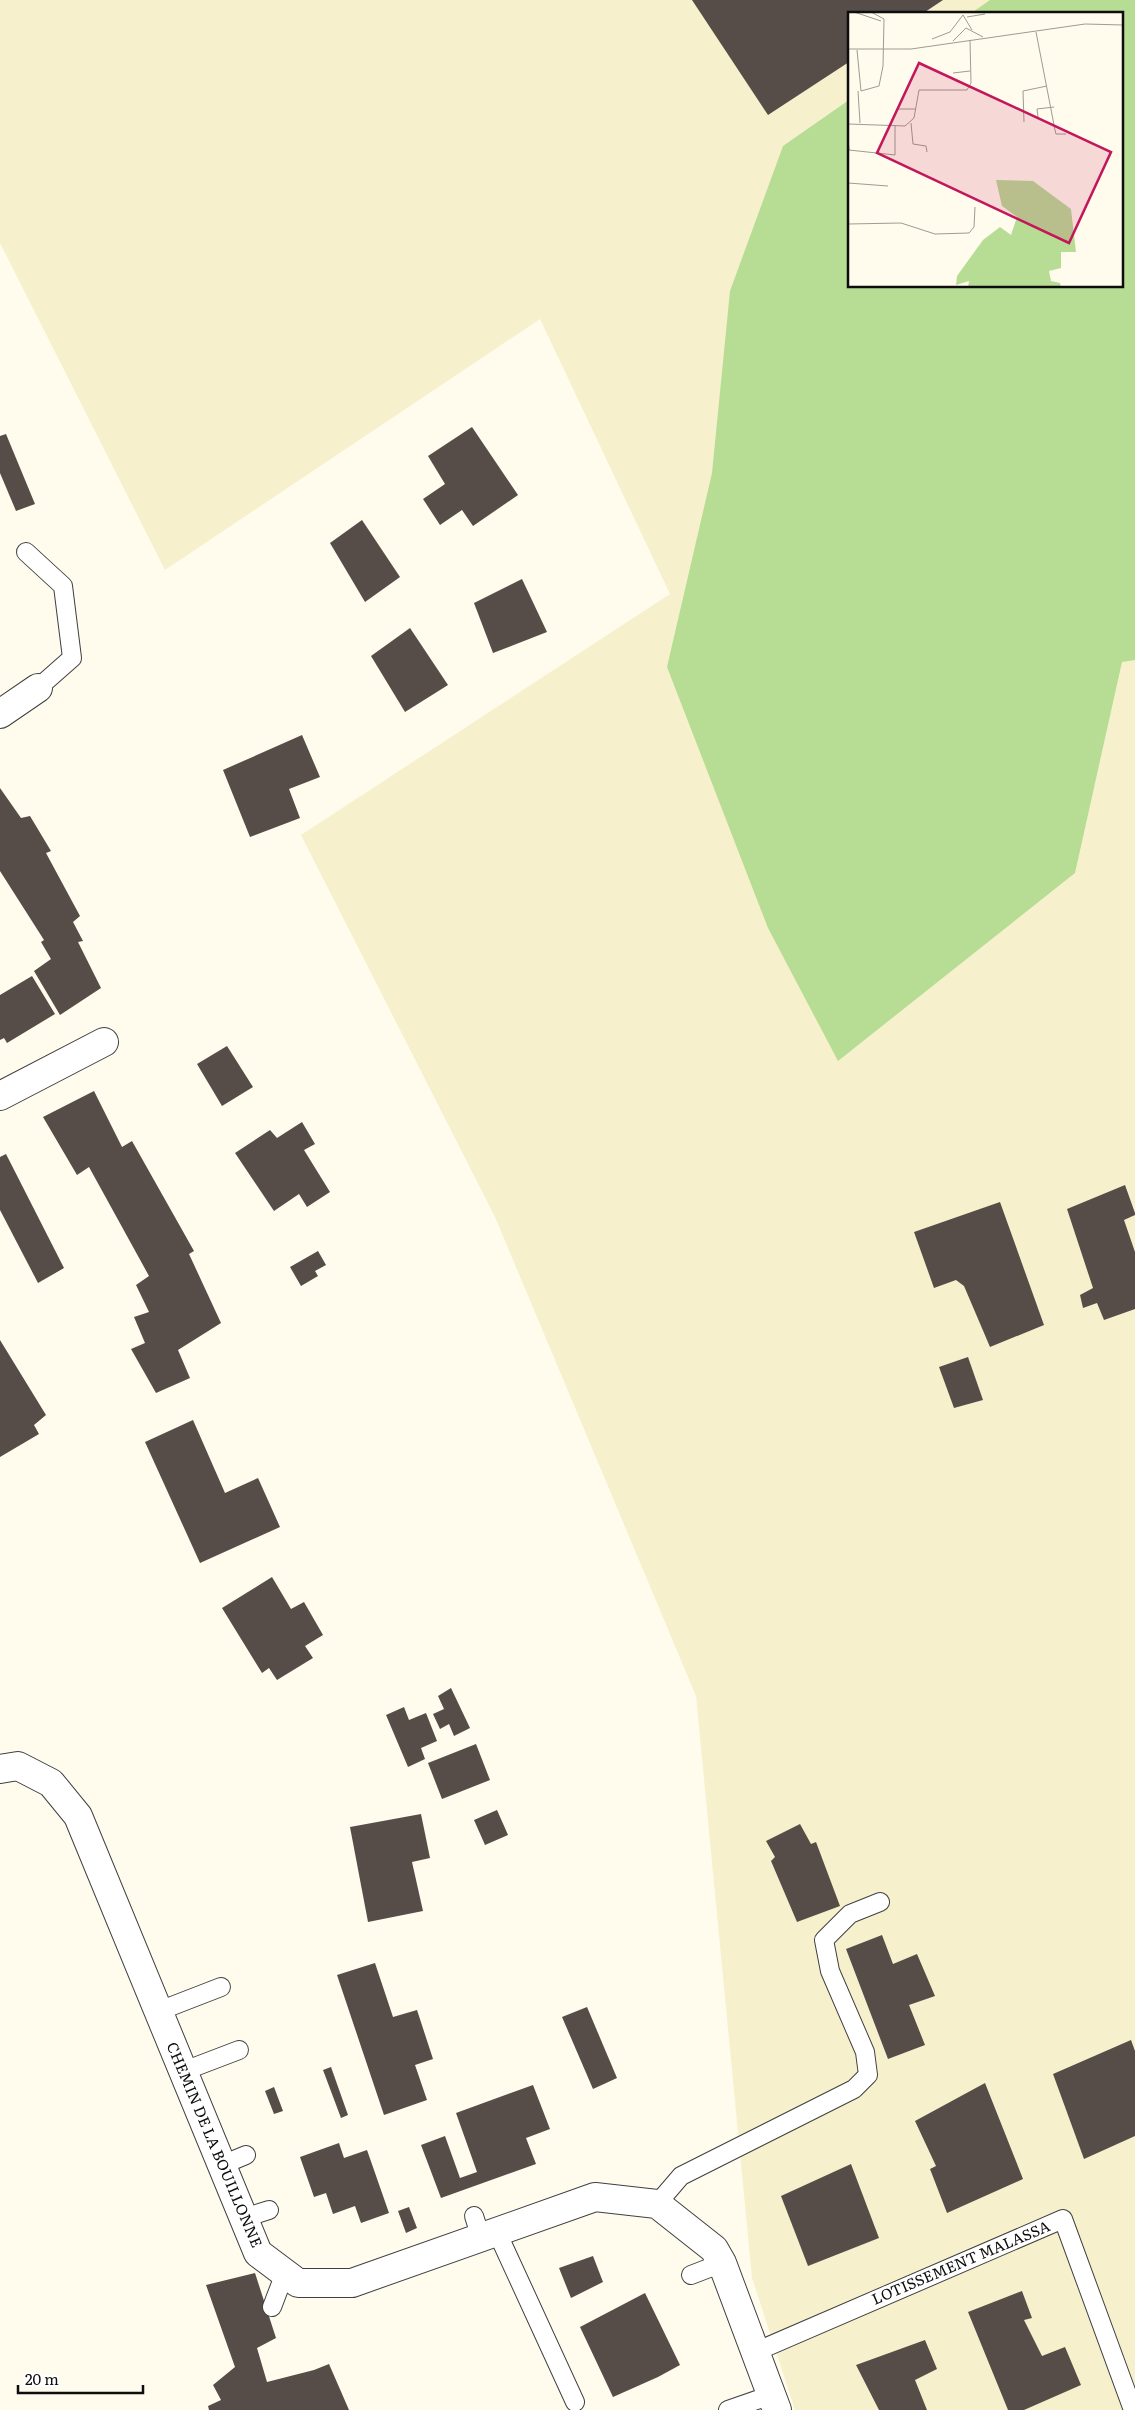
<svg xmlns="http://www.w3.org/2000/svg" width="1135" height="2410" viewBox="0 0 1135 2410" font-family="Literata,serif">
<rect width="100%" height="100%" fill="#fffbed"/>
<path fill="#f6f1cc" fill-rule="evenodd" d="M 0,0 L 1135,0 L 1135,2410 L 795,2410 L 752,2278 L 696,1696 L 495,1217 L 301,835 L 670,594 L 540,319 L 165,570 L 0,243 ZM 849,14 L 1121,14 L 1121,286 L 849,286 Z"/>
<path fill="#b7dc94" d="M 990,0 L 1135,0 L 1135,660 L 1122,662 L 1075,873 L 838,1061 L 768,928 L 667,667 L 712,473 L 730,291 L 783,146 L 849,100 L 849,286 L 1121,286 L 1121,14 L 970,14 Z"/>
<g fill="#564d49">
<path d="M 692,0 L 943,0 L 922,14 L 849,14 L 849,62 L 768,115 Z"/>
<path d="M 472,427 L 518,495 L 473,526 L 462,510 L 440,525 L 423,499 L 445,484 L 428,456 Z"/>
<path d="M 6,434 L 35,504 L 16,511 L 0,473 L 0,436 Z"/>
<path d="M 362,520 L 400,577 L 365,602 L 330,543 Z"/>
<path d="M 522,579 L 547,632 L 493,653 L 474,603 Z"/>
<path d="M 410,628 L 448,685 L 405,712 L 371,656 Z"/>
<path d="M 302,735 L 320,777 L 289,789 L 300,818 L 250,837 L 223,770 Z"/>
<path d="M 0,788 L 21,818 L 30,816 L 51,851 L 46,853 L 80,916 L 73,922 L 83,941 L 78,942 L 101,988 L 60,1015 L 34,971 L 51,959 L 41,942 L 44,940 L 0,871 Z"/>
<path d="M 32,976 L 55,1014 L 7,1043 L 4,1038 L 0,1040 L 0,995 Z"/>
<path d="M 227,1046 L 253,1087 L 222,1106 L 197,1064 Z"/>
<path d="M 94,1091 L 122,1147 L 132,1141 L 194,1251 L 189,1254 L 221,1323 L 178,1350 L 190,1378 L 156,1393 L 131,1349 L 145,1343 L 134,1317 L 149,1312 L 136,1285 L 149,1276 L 89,1167 L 77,1175 L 43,1117 Z"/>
<path d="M 302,1122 L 315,1144 L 304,1150 L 330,1192 L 307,1207 L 299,1194 L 274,1211 L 235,1153 L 270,1130 L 277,1138 Z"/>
<path d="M 6,1154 L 64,1268 L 38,1283 L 0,1210 L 0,1157 Z"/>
<path d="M 1125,1185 L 1135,1213 L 1135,1215 L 1124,1220 L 1135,1252 L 1135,1309 L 1104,1320 L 1097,1303 L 1083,1308 L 1080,1295 L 1093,1288 L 1067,1209 Z"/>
<path d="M 1000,1202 L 1044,1325 L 990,1347 L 964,1286 L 956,1280 L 934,1288 L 914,1232 Z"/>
<path d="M 318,1251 L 326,1265 L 315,1271 L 318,1276 L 301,1286 L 290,1267 Z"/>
<path d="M 0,1340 L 46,1415 L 34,1425 L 39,1434 L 0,1457 Z"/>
<path d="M 968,1357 L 983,1400 L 954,1408 L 939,1367 Z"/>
<path d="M 193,1420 L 225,1493 L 258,1478 L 280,1527 L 200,1563 L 145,1442 Z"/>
<path d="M 272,1577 L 291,1609 L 304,1602 L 323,1635 L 305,1646 L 313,1658 L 277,1680 L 269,1668 L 262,1673 L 222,1608 Z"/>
<path d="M 451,1688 L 470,1728 L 454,1736 L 449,1724 L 440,1729 L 433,1714 L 444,1709 L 438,1696 Z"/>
<path d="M 404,1707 L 409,1720 L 426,1713 L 437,1741 L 421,1748 L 425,1759 L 408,1767 L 386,1715 Z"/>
<path d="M 476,1744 L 490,1780 L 442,1799 L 428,1763 Z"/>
<path d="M 497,1810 L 508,1835 L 485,1845 L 474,1820 Z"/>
<path d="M 421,1814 L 430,1858 L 412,1862 L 423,1911 L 368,1922 L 350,1827 Z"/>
<path d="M 800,1824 L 811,1844 L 816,1842 L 840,1906 L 797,1922 L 771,1861 L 775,1857 L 766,1841 Z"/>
<path d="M 882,1935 L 893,1964 L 917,1954 L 935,1996 L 909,2005 L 925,2045 L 888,2059 L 846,1949 Z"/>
<path d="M 375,1963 L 393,2017 L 417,2010 L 433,2059 L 415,2065 L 427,2100 L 384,2115 L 337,1975 Z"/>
<path d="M 587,2007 L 617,2078 L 593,2089 L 562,2017 Z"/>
<path d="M 1131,2040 L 1135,2051 L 1135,2136 L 1084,2159 L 1053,2074 Z"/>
<path d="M 331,2067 L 348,2115 L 341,2118 L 323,2070 Z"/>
<path d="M 985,2083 L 1023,2179 L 947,2213 L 930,2169 L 936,2166 L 915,2121 Z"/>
<path d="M 533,2085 L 550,2129 L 526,2138 L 536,2164 L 441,2198 L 421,2145 L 445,2136 L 460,2178 L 477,2172 L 456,2113 Z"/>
<path d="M 274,2087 L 283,2111 L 274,2114 L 265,2091 Z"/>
<path d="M 339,2143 L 344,2158 L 367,2150 L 389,2213 L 361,2223 L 355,2206 L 333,2214 L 326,2193 L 314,2197 L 300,2157 Z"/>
<path d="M 851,2164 L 879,2238 L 808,2266 L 781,2196 Z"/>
<path d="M 409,2207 L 417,2228 L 406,2233 L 398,2211 Z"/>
<path d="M 593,2256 L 603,2282 L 571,2298 L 559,2268 Z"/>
<path d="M 255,2273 L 276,2338 L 257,2348 L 267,2382 L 314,2370 L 329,2364 L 349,2410 L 209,2410 L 208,2406 L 221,2400 L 213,2385 L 235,2367 L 206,2285 Z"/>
<path d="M 1022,2291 L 1032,2318 L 1024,2320 L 1042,2356 L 1065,2347 L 1081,2385 L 1024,2410 L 1008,2410 L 968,2312 Z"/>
<path d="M 645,2293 L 680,2365 L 658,2377 L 613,2397 L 580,2327 Z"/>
<path d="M 925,2340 L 937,2369 L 915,2380 L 927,2410 L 879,2410 L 856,2365 Z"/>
</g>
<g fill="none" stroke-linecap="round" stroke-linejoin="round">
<g stroke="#404040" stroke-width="20">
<g id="service">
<path d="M 26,552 L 63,586 L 72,658 L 38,688"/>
<path d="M 159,2011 L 221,1987"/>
<path d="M 184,2071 L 239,2050"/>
<path d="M 222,2165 L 246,2155"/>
<path d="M 657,2204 L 681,2176 L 854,2089 L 868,2075 L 865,2052 L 830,1971 L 824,1940 L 850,1914 L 880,1902"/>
<path d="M 474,2216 L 481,2238"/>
<path d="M 244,2218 L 269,2210"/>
<path d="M 497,2232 L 575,2402"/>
<path d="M 691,2275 L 722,2263"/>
<path d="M 272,2307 L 285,2273"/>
<path d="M 755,2352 L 1063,2219 L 1133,2410"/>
<path d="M 728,2410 L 771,2395"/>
</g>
</g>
<g stroke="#404040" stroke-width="30">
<g id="minor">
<path d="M 0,714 L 38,688"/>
<path d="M 0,1096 L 104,1042"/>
<path d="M 0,1769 L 18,1766 L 51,1783 L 78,1816 L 258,2253 L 298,2283 L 352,2283 L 595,2197 L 657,2204 L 714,2249 L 722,2263 L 777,2410"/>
</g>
</g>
<use href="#service" stroke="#fff" stroke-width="18"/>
<use href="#minor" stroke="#fff" stroke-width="28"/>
</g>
<g text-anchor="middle" stroke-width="5" stroke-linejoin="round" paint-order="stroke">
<g font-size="15" fill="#0d0d0d" stroke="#fff">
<text transform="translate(214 2145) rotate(67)" y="5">CHEMIN DE LA BOUILLONNE</text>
<text transform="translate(961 2263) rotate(-23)" y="5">LOTISSEMENT MALASSA</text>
</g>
</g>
<g transform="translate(848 12)">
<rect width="275" height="275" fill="#fffbed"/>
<path d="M 148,168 L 185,169 L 223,197 L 228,240 L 213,240 L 213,256 L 201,259 L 203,269 L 212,271 L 213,275 L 120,275 L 121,269 L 108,273 L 109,264 L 135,228 L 152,215 L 163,223 L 169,205 L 154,194 Z" fill="#b7dc94"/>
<path fill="none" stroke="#9e9c93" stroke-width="1" d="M 6,0 L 33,9M 119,5 L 137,2M 188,20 L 207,118 L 208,122 L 218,122M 84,27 L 102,20 L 115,3 L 124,18M 105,29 L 118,16 L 135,25M 0,37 L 63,37 L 237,12 L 275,13M 9,38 L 13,79 L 31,74 L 35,54 L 36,7 L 23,0M 105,61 L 122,59M 10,79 L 12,111M 50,97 L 67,97M 190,105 L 189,97 L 206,95M 176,110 L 175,79 L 199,74M 63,111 L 65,132 L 78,134 L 79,140M 0,112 L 57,114 L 66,106 L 71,78 L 119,78 L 123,71 L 122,28M 0,126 L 1,138 L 47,143 L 47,113M 0,171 L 40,174M 0,212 L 53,211 L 87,222 L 121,221 L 126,215 L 127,195"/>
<path fill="#c2185b" fill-opacity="0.15" stroke="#c2185b" stroke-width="2.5" d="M 71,51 L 263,140 L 221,231 L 29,141 Z"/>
<rect width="275" height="275" fill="none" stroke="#0d0d0d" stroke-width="2.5"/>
</g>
<path d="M18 2385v8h125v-8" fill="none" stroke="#0d0d0d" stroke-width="2.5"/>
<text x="25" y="2385" font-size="15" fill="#0d0d0d" stroke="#ffffff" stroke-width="4" paint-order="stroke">20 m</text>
</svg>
